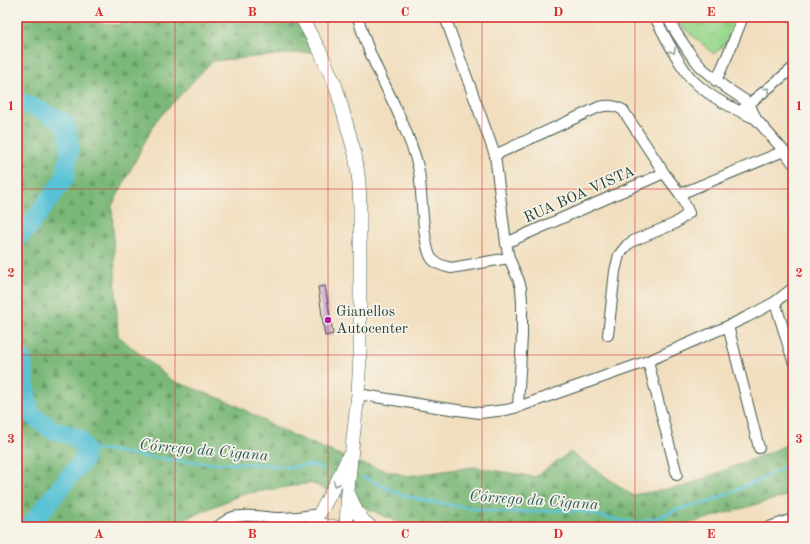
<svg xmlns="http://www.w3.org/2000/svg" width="810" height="544" viewBox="0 0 810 544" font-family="'Old Standard TT',serif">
<defs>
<pattern id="grass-tufts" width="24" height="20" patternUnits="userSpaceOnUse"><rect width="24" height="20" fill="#98d78d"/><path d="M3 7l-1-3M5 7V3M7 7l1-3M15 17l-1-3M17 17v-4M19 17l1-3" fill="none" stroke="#83b97a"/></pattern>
<pattern id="forest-firs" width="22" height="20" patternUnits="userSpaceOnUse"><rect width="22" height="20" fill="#7ab878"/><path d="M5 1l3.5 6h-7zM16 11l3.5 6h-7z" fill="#639763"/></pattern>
<pattern id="building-hatch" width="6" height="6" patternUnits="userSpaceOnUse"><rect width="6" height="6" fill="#d1a7db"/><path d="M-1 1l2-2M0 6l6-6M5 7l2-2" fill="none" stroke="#a989b2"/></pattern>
</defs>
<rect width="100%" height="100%" fill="#f7f3e8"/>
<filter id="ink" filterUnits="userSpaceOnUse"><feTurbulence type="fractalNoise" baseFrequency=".025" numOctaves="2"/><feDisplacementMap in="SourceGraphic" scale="8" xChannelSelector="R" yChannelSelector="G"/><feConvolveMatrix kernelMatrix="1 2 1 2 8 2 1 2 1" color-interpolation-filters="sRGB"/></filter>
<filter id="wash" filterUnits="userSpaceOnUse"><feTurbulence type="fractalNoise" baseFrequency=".012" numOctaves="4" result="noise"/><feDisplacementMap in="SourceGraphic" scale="16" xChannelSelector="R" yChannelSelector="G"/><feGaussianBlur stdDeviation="0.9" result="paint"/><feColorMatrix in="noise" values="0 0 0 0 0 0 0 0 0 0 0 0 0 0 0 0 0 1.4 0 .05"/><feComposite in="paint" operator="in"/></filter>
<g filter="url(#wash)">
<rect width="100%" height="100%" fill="#f1debe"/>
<path fill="url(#grass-tufts)" stroke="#5c8a60" d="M 675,17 L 739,17 L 728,41 L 714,54 L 680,25 Z"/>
<path fill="url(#forest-firs)" stroke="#4c7a56" d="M 17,17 L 44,17 L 119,25 L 121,17 L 301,17 L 320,51 L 212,61 L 155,122 L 112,206 L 118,336 L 171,380 L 232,403 L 285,432 L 359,463 L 407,476 L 473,467 L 535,477 L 570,452 L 632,495 L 685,486 L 773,451 L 793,442 L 793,494 L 677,527 L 411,527 L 406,526 L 311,483 L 243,494 L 169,526 L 169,527 L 17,527 Z"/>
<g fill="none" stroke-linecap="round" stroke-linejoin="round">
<g stroke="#59c2d6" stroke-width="3">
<path d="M 84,448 L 107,450 L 154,458 L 207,463 L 259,464 L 288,467 L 312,465 L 323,468"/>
<path d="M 363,477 L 402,495 L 431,502 L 498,512 L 531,512 L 562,510 L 586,512 L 608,518 L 637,523 L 657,518 L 679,509 L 709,502 L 760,480 L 793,462"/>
</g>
<g stroke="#59c2d6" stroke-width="19">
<path d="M 17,101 C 34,106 49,115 65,123 L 70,147 L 65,178 L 28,228 L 17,238"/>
<path d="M 17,357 L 22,359 L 29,413 L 53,430 L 78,438 L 84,448 L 84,460 L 68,478 L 29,527"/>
</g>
</g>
<g id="blocks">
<path fill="url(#building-hatch)" d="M 325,286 L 333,334 L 325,336 L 318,287 Z"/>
</g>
</g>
<g filter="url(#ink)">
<use href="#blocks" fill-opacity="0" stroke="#3e5549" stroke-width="1"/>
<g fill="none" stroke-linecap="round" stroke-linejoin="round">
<g stroke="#3e5549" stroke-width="12">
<g id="minor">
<path d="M 358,17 C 368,57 390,92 405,129 C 410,142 415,153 418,167 C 419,171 420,176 420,181 C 422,197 423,248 432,259 C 437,265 444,266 451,268 L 509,258"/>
<path d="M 445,17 L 495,155 L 506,243 L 509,258 L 519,281 L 521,288 L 522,302 L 522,336 L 518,407"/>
<path d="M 655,17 C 663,33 671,48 680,63 C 683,67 686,72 689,76 C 705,95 733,109 756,119"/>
<path d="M 667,17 L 677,34 L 691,55 L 701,67 L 725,87 L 749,103 L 756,119 L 784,151 L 793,163"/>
<path d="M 716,81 L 729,52 L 743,17"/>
<path d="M 744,108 L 793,68"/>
<path d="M 495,155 L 599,107 C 609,105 615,105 623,110 L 664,173 L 680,194 L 784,151"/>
<path d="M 506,243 L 664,173"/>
<path d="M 775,302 L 793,361"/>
<path d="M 728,326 L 759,448"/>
<path d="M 608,335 L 615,271 L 619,255 L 627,245 L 635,240 L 674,224 L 689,213 L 680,194"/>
<path d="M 648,361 L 677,475"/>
<path d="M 358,394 L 436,407 L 480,413 L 506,410 L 518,407 L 648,361 L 728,326 L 747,317 L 775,302 L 793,288"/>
<path d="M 221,524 L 231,526 L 246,527"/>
<path d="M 217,527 C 222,524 227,519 233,517 C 248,513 264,518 279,518 C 293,518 306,516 320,514"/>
<path d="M 769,527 L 793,519"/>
</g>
</g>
<g stroke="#3e5549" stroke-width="14">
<g id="major">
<path d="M 301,17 L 320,51 L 336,87 L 355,154 L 359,182 L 360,208 L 360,354 L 358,394 L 352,448 L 348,491 L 346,527"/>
<path d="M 350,496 C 356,510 358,518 371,527"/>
<path d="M 311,527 L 324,506 L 337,481 L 348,457"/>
<path d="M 312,527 L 321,525 L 336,527"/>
</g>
</g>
<use href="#minor" stroke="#fff" stroke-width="10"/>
<use href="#major" stroke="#fff" stroke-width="13"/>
</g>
<defs><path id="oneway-chevron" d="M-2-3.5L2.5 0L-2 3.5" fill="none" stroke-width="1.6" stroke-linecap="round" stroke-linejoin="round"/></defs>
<g stroke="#8f9e9a">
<use href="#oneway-chevron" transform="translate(673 51) rotate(60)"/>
<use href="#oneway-chevron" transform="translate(767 90) rotate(-41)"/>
<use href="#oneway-chevron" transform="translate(336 484) rotate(115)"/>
</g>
</g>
<path fill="none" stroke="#d62828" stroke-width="1" stroke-opacity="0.55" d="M 175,17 L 175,527M 328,17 L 328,527M 482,17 L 482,527M 635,17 L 635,527M 17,189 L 793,189M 17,355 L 793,355"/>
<circle fill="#b5179e" stroke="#f7f3e8" stroke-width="1.5" cx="328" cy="320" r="4"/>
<g text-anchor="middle" stroke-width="3.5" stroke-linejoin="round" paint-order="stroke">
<g font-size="15" fill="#1f3d34" stroke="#f7f3e8">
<text transform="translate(579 194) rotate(-24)" y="5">RUA BOA VISTA</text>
</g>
<g font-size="15" fill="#1f3d34" stroke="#f7f3e8" text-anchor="start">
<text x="336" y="316">Gianellos<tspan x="336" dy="17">Autocenter</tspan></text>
</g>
<g font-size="16" font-style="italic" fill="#2e5e5c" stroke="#f7f3e8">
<text transform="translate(204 449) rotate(5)" y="6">Córrego da Cigana</text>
<text transform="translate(534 499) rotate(4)" y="6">Córrego da Cigana</text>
</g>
</g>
<rect width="810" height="544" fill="none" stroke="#f7f3e8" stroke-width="44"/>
<rect x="22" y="22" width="766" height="500" fill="none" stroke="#d62828" stroke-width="1.5"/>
<g font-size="13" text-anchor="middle" font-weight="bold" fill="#d62828">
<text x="99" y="16">A</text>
<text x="252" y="16">B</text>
<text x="405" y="16">C</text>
<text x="558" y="16">D</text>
<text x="711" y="16">E</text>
<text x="11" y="110">1</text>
<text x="799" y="110">1</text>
<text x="11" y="277">2</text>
<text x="799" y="277">2</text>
<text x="11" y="443">3</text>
<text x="799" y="443">3</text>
<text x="99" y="538">A</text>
<text x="252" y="538">B</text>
<text x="405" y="538">C</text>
<text x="558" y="538">D</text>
<text x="711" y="538">E</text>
</g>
</svg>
